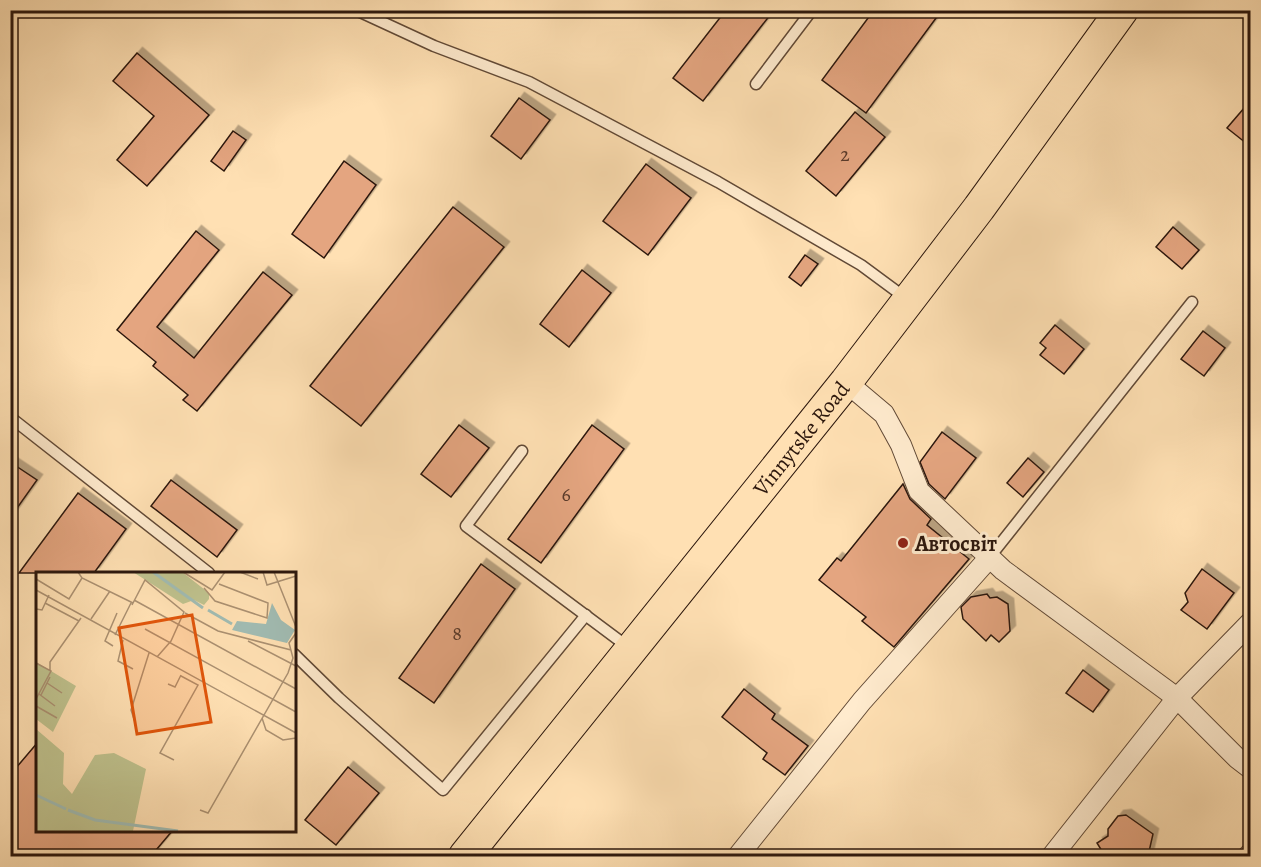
<svg xmlns="http://www.w3.org/2000/svg" width="1261" height="867" viewBox="0 0 1261 867" font-family="Alegreya,serif">
<defs>
<filter id="shadow"><feDropShadow dx="5.5" dy="-5.5" stdDeviation="0" flood-color="#0004"/></filter>
</defs>
<rect width="100%" height="100%" fill="#ffe0b3"/>
<filter id="stains"><feTurbulence type="fractalNoise" baseFrequency=".00333" numOctaves="4"/><feColorMatrix values="0 0 0 0 .2 0 0 0 0 .09 0 0 0 0 .02 0 0 0 .5 -.17"/></filter>
<radialGradient id="worn" r=".72"><stop offset=".6" stop-color="#630" stop-opacity="0"/><stop offset="1" stop-color="#630" stop-opacity=".3"/></radialGradient>
<g fill="#e4a580" stroke="#2c170d" stroke-width="1.5" filter="url(#shadow)">
<path d="M 726,10 L 774,10 L 703,101 L 673,78 Z"/>
<path d="M 874,10 L 942,10 L 866,113 L 822,80 Z"/>
<path d="M 137,53 L 209,115 L 147,186 L 117,160 L 154,116 L 113,81 Z"/>
<path d="M 519,98 L 550,120 L 521,159 L 491,136 Z"/>
<path d="M 1251,100 L 1251,147 L 1227,128 Z"/>
<path d="M 855,112 L 885,137 L 836,196 L 806,171 Z"/>
<path d="M 233,131 L 246,140 L 224,171 L 211,161 Z"/>
<path d="M 344,161 L 376,185 L 324,258 L 292,234 Z"/>
<path d="M 646,164 L 691,198 L 648,255 L 603,221 Z"/>
<path d="M 453,207 L 504,247 L 361,426 L 310,386 Z"/>
<path d="M 1173,227 L 1199,250 L 1182,269 L 1156,247 Z"/>
<path d="M 196,231 L 219,250 L 157,327 L 194,358 L 263,272 L 292,295 L 197,411 L 183,400 L 188,395 L 153,366 L 156,362 L 117,330 Z"/>
<path d="M 805,255 L 818,264 L 801,286 L 789,277 Z"/>
<path d="M 582,270 L 611,293 L 569,347 L 540,324 Z"/>
<path d="M 1055,325 L 1084,349 L 1064,374 L 1040,355 L 1046,348 L 1040,343 Z"/>
<path d="M 1203,331 L 1225,348 L 1204,376 L 1181,359 Z"/>
<path d="M 459,425 L 489,448 L 451,497 L 421,474 Z"/>
<path d="M 592,425 L 624,449 L 541,563 L 508,539 Z"/>
<path d="M 942,432 L 976,458 L 945,499 L 929,484 L 920,462 Z"/>
<path d="M 1028,458 L 1044,472 L 1023,497 L 1007,483 Z"/>
<path d="M 10,462 L 37,480 L 10,518 Z"/>
<path d="M 171,480 L 237,530 L 217,557 L 151,506 Z"/>
<path d="M 903,484 L 910,499 L 931,519 L 927,525 L 969,559 L 894,647 L 862,621 L 866,617 L 819,580 L 837,558 L 841,561 Z"/>
<path d="M 78,493 L 126,529 L 94,573 L 19,573 Z"/>
<path d="M 481,564 L 515,589 L 434,703 L 399,678 Z"/>
<path d="M 1202,569 L 1234,593 L 1207,629 L 1181,610 L 1188,602 L 1185,593 Z"/>
<path d="M 987,594 L 990,598 L 997,597 L 1008,604 L 1010,631 L 999,642 L 991,635 L 986,641 L 963,619 L 961,607 L 971,597 Z"/>
<path d="M 1083,670 L 1109,690 L 1093,712 L 1066,693 Z"/>
<path d="M 744,689 L 775,714 L 772,719 L 808,746 L 785,775 L 763,759 L 767,753 L 722,717 Z"/>
<path d="M 38,742 L 38,830 L 173,830 L 151,856 L 10,856 L 10,775 Z"/>
<path d="M 348,767 L 379,793 L 336,845 L 305,820 Z"/>
<path d="M 1126,815 L 1153,834 L 1148,856 L 1105,856 L 1097,843 L 1108,836 L 1108,829 L 1118,816 Z"/>
</g>
<g fill="none" stroke-linecap="round" stroke-linejoin="round">
<g stroke="#614936" stroke-width="13">
<g id="service">
<path d="M 356,10 L 434,46 L 529,82 L 718,182 L 861,265 L 907,299"/>
<path d="M 756,84 L 812,10"/>
<path d="M 10,417 L 209,573"/>
<path d="M 522,451 L 466,526 L 628,647"/>
<path d="M 989,558 L 1192,302"/>
<path d="M 294,654 L 339,698 L 443,790 L 586,615"/>
</g>
</g>
<g stroke="#614936" stroke-width="22">
<g id="minor">
<path d="M 846,382 L 884,414 L 901,445 L 919,491 L 1003,570 L 1177,698 L 1237,758 L 1250,768"/>
<path d="M 738,856 L 862,701 L 989,558"/>
<path d="M 1052,856 L 1177,698 L 1250,623"/>
<path d="M 1248,856 L 1250,854"/>
</g>
</g>
<g stroke="#2c170d" stroke-width="34">
<g id="primary">
<path id="s1" d="M 465,856 L 846,382 L 979,208 L 1122,10"/>
</g>
</g>
<use href="#service" stroke="#ffebce" stroke-width="10"/>
<use href="#minor" stroke="#ffebce" stroke-width="20"/>
<use href="#primary" stroke="#ffe0b3" stroke-width="32"/>
</g>
<circle fill="#8f2418" stroke="#ffebce" stroke-width="2" cx="903" cy="543" r="6"/>
<g text-anchor="middle" stroke-width="6" stroke-linejoin="round" paint-order="stroke">
<g font-size="20" fill="#5a3a2a">
<text x="845" y="161">2</text>
<text x="566" y="501">6</text>
<text x="457" y="640">8</text>
</g>
<g font-size="22" fill="#2c170d" stroke="#ffebce">
<text dy="8" stroke="none"><textPath href="#s1" startOffset="536">Vinnytske Road</textPath></text>
</g>
<g font-size="22" font-weight="bold" fill="#2c170d" stroke="#ffebce" text-anchor="start">
<text x="915" y="551">Автосвіт</text>
</g>
</g>
<g transform="translate(36 572)">
<rect width="260" height="260" fill="#ffe0b3"/>
<path d="M 97,0 L 146,0 L 173,21 L 173,27 L 168,33 L 158,28 L 147,32 ZM 0,90 L 40,114 L 17,160 L 0,147 ZM 0,157 L 28,181 L 27,212 L 36,222 L 59,183 L 78,181 L 110,197 L 97,259 L 0,259 Z" fill="#bfc28e"/>
<path d="M 236,31 L 245,48 L 259,58 L 251,71 L 196,58 L 201,49 L 230,52 Z" fill="#a1bcb3"/>
<path fill="none" stroke="#a1bcb3" stroke-width="3" d="M 117,0 L 167,36M 172,38 L 196,52M 0,223 L 30,237M 32,238 L 59,248 L 142,259"/>
<path fill="none" stroke="#ab9071" stroke-width="1.5" d="M 42,0 L 46,6 L 97,31M 147,0 L 176,18 L 189,0M 204,0 L 222,7M 227,0 L 231,13 L 260,4M 238,0 L 260,55M 0,7 L 33,27 L 46,6M 168,16 L 179,29 L 231,46 L 232,31 L 183,12M 0,18 L 260,161M 98,28 L 260,117M 9,31 L 43,49M 96,33 L 109,8 L 148,40 L 135,69 L 121,85M 0,37 L 6,38 L 13,23M 149,41 L 182,59 L 255,78M 55,47 L 74,19M 109,57 L 260,140M 79,63 L 95,31M 87,68 L 82,89 L 97,97M 212,69 L 260,94M 77,74 L 69,69 L 81,41M 0,91 L 15,99 L 0,127M 14,98 L 14,90 L 45,46M 11,111 L 26,121M 132,112 L 139,115 L 145,103M 3,122 L 19,134M 5,123 L 14,105M 0,134 L 21,146M 226,146 L 230,158 L 247,168 L 260,166M 99,150 L 95,138 L 113,81M 138,188 L 124,181 L 162,113 L 145,104M 164,238 L 172,241 L 252,101 L 257,86 L 253,71 L 260,61"/>
<path fill="#df560c" fill-opacity="0.15" stroke="#df560c" stroke-width="3" d="M 156,43 L 175,150 L 101,162 L 83,56 Z"/>
<rect width="260" height="260" fill="none" stroke="#2c170d" stroke-width="3"/>
</g>
<rect width="1261" height="867" fill="none" stroke="#ffe0b3" stroke-width="36"/>
<rect x="12" y="12" width="1237" height="843" fill="none" stroke="#2c170d" stroke-width="3"/>
<rect x="18" y="18" width="1225" height="831" fill="none" stroke="#2c170d" stroke-width="1.5"/>
<rect width="100%" height="100%" filter="url(#stains)"/>
<rect width="100%" height="100%" fill="url(#worn)"/>
</svg>
